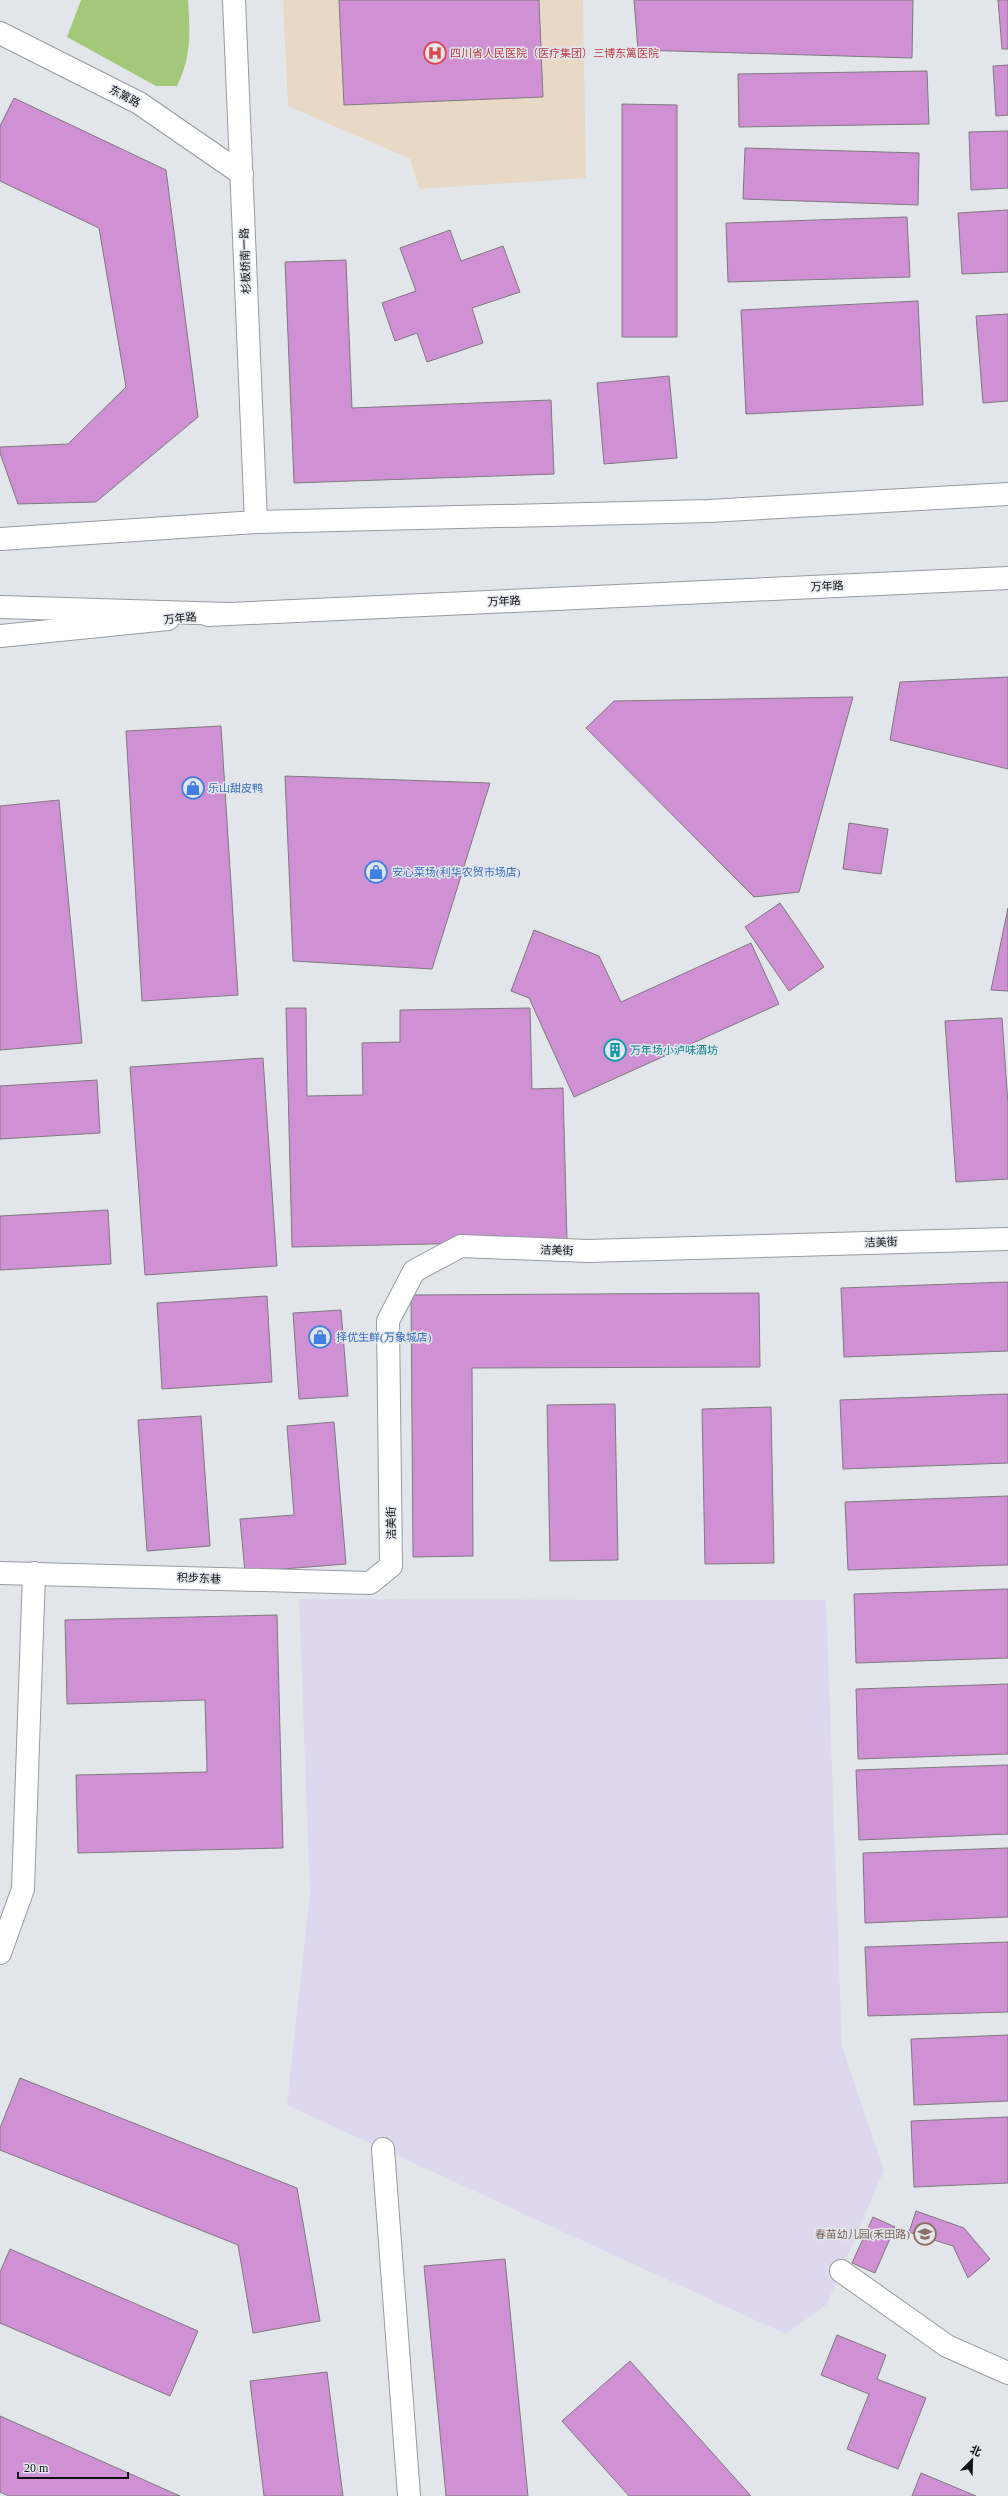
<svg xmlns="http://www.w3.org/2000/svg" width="1008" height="2496" viewBox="0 0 1008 2496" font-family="'Times New Roman','Noto Sans SC',serif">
<rect width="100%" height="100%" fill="#e2e6eb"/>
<path fill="#ddd8ed" d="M 299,1599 L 826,1600 L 842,2047 L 884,2170 L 827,2304 L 786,2334 L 287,2105 L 310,1893 Z"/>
<path fill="#e7d9c6" d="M 283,0 L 583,0 L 586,178 L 419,189 L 410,159 L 288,106 Z"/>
<path fill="#a3c87a" d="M 81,0 L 188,0 C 190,33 192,55 177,86 L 156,86 L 67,37 Z"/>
<g fill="#cf90d4" stroke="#7e7a7e">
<path d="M 339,0 L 539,0 L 543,97 L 344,105 Z"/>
<path d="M 634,0 L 913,0 L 912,58 L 638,50 Z"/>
<path d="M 998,0 L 1008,0 L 1008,49 L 1002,49 Z"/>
<path d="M 1008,65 L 1008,115 L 996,116 L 993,66 Z"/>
<path d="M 927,71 L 929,124 L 739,127 L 738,74 Z"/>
<path d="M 14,98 L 166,170 L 198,417 L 96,502 L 18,504 L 0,453 L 0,447 L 68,444 L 126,387 L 99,228 L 0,181 L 0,126 Z"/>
<path d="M 622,104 L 677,105 L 677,337 L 622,337 Z"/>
<path d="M 1008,131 L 1008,188 L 971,190 L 969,132 Z"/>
<path d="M 745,148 L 919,153 L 918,205 L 743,199 Z"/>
<path d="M 1008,210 L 1008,272 L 962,274 L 958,213 Z"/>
<path d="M 907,217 L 910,277 L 728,282 L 726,223 Z"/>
<path d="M 450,230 L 461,261 L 503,246 L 520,292 L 472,308 L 483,343 L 427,362 L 417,333 L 395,341 L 382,303 L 416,291 L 400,248 Z"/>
<path d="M 346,260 L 352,408 L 551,400 L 554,474 L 294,483 L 285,262 Z"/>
<path d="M 918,301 L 923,405 L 746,414 L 741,310 Z"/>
<path d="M 1008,314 L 1008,401 L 983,403 L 976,316 Z"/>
<path d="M 669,376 L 677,458 L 604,464 L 597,383 Z"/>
<path d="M 1008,677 L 1008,769 L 890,740 L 900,682 Z"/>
<path d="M 853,697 L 799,892 L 754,897 L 586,728 L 614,701 Z"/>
<path d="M 221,726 L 238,995 L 142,1001 L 126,731 Z"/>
<path d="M 285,776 L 490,783 L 432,969 L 293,961 Z"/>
<path d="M 59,800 L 82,1043 L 0,1050 L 0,806 Z"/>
<path d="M 849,823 L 888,829 L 881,874 L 843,869 Z"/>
<path d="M 780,903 L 824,967 L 789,991 L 745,927 Z"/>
<path d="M 1008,908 L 1008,991 L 991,990 Z"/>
<path d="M 534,930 L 599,956 L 621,1002 L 751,943 L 779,1004 L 574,1097 L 529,998 L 511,991 Z"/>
<path d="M 286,1008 L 306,1008 L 307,1096 L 363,1095 L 362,1043 L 400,1042 L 400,1010 L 530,1008 L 532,1089 L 563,1088 L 567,1241 L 292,1247 Z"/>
<path d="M 1002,1018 L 1008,1104 L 1008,1179 L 956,1182 L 945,1021 Z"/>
<path d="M 263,1058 L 277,1266 L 145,1275 L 130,1067 Z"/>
<path d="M 97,1080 L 100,1133 L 0,1139 L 0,1086 Z"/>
<path d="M 108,1210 L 111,1264 L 0,1270 L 0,1216 Z"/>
<path d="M 1008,1282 L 1008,1351 L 844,1357 L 841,1288 Z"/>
<path d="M 759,1293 L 760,1367 L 472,1368 L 473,1556 L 413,1557 L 411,1295 Z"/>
<path d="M 267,1296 L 272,1382 L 162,1389 L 157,1303 Z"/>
<path d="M 341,1310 L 348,1396 L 299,1399 L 293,1313 Z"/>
<path d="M 1008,1394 L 1008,1463 L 843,1469 L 840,1400 Z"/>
<path d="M 615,1404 L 618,1560 L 550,1561 L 547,1405 Z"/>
<path d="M 771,1407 L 774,1563 L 705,1564 L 702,1409 Z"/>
<path d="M 201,1416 L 210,1546 L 147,1551 L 138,1420 Z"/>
<path d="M 334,1422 L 346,1564 L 245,1572 L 240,1519 L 294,1515 L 287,1426 Z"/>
<path d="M 1008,1496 L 1008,1565 L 848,1570 L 845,1502 Z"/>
<path d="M 1008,1589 L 1008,1658 L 856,1663 L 854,1594 Z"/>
<path d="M 277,1615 L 283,1848 L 78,1853 L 76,1775 L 207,1772 L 205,1700 L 67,1704 L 65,1620 Z"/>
<path d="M 1008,1684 L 1008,1754 L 858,1759 L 856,1689 Z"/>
<path d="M 1008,1765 L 1008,1834 L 859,1840 L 856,1770 Z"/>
<path d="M 1008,1848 L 1008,1917 L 865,1923 L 863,1853 Z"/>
<path d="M 1008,1942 L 1008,2012 L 868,2016 L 865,1947 Z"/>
<path d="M 1008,2035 L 1008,2101 L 914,2105 L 911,2039 Z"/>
<path d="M 20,2078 L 297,2188 L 320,2321 L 253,2333 L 238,2245 L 0,2150 L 0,2128 Z"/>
<path d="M 1008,2117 L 1008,2183 L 914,2187 L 911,2121 Z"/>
<path d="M 916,2211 L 964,2228 L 990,2259 L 968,2278 L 953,2246 L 909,2232 Z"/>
<path d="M 873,2217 L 895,2227 L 875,2273 L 852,2263 Z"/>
<path d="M 10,2249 L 198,2331 L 170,2396 L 0,2323 L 0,2272 Z"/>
<path d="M 505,2259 L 528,2496 L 446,2496 L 424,2266 Z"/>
<path d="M 837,2335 L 886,2355 L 877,2379 L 926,2398 L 898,2469 L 847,2449 L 869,2394 L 821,2375 Z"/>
<path d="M 630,2361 L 751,2496 L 629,2496 L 562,2421 Z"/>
<path d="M 327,2372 L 343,2496 L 264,2496 L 250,2381 Z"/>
<path d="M 0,2416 L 180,2496 L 9,2496 L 0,2492 Z"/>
<path d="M 921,2473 L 976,2496 L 912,2496 Z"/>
</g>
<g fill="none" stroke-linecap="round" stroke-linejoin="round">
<g stroke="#979b9f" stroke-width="24">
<g id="street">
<path d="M 0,33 L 139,103 L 242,174"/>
<path d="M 0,1573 L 370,1583 L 391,1566 L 388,1321 L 414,1271 L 461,1246 L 588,1251 L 1008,1239"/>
<path d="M 0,1953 L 23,1889 L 34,1573"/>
<path d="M 383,2149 L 409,2496"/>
<path d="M 841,2271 L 947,2346 L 1008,2373"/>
</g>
</g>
<g stroke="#979b9f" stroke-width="24">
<g id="secondary">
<path d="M 234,0 L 256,522"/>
<path d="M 0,539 L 256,522 L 709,511 L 1008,494"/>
<path d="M 208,615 L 1008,578"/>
<path d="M 0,636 L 168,619"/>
</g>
</g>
<g stroke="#979b9f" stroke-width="24">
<path id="highway" d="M 0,607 L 227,614"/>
</g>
<use href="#street" stroke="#fff" stroke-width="22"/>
<use href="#secondary" stroke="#fff" stroke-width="22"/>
<use href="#highway" stroke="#fff" stroke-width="22"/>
</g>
<defs>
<g id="hospital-ring" transform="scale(1.15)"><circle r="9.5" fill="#e2e6eb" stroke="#e0444e" stroke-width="1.5"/><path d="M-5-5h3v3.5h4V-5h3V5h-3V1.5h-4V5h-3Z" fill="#e0444e"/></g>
<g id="shop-ring" transform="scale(1.15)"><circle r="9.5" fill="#e2e6eb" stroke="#3f7fe0" stroke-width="1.5"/><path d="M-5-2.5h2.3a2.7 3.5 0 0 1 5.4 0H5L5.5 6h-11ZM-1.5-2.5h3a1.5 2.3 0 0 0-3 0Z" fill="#3f7fe0"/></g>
<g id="building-ring" transform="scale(1.15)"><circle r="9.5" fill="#e2e6eb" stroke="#0f9aa8" stroke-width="1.5"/><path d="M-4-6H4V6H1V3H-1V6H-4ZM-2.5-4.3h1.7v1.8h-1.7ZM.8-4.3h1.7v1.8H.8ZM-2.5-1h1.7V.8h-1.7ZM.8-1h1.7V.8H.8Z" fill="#0f9aa8"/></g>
<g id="school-ring" transform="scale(1.15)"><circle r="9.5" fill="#e2e6eb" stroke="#8d6e63" stroke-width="1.5"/><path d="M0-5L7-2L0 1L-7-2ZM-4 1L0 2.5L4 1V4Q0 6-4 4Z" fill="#8d6e63"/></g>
</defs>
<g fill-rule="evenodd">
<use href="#hospital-ring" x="435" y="53"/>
<use href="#shop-ring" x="193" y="788"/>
<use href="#shop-ring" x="376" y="872"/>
<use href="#building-ring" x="615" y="1050"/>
<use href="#shop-ring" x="320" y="1337"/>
<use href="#school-ring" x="925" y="2234"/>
</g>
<g text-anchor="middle" stroke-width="3" stroke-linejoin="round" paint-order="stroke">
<g font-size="11" fill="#be3a42" stroke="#e2e6eb" text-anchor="start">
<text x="450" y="57">四川省人民医院（医疗集团）三博东篱医院</text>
</g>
<g font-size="11" fill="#111214" stroke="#e2e6eb">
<text transform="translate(125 96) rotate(28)" y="4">东篱路</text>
<text transform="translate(245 261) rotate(-92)" y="4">杉板桥南一路</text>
<text transform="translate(827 586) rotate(-3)" y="4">万年路</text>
<text transform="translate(504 601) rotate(-3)" y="4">万年路</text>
<text transform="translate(180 618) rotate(-6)" y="4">万年路</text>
<text transform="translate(881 1242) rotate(-2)" y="4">洁美街</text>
<text transform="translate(557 1250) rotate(2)" y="4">洁美街</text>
<text transform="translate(391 1523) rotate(-91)" y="4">洁美街</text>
<text transform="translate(199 1578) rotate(2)" y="4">积步东巷</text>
</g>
<g font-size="11" fill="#366cbe" stroke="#e2e6eb" text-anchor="start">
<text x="208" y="792">乐山甜皮鸭</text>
<text x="392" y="876">安心菜场(利华农贸市场店)</text>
<text x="336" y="1341">择优生鲜(万象城店)</text>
</g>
<g font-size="11" fill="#0d838f" stroke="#e2e6eb" text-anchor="start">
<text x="630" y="1054">万年场小泸味酒坊</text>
</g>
<g font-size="11" fill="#785e54" stroke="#e2e6eb" text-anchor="end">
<text x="910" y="2238">春苗幼儿园(禾田路)</text>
</g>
</g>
<g transform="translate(972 2460) rotate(23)" stroke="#e2e6eb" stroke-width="3" paint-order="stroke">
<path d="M0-3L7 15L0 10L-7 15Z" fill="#111214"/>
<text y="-6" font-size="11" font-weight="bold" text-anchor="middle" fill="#111214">北</text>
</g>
<path d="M18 2472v6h110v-6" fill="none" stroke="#111214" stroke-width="2"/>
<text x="24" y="2472" font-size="12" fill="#111214" stroke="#e2e6eb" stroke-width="3" paint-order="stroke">20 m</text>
</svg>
